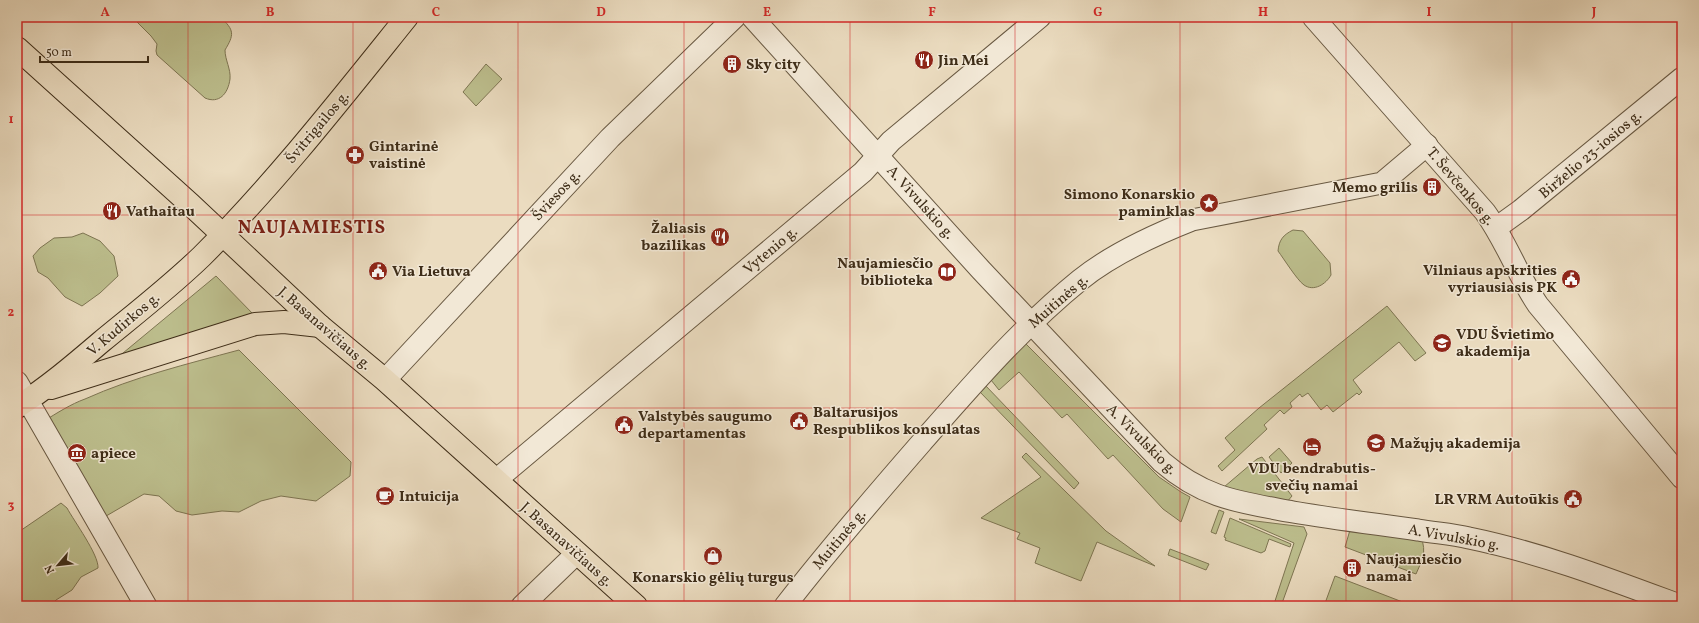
<svg xmlns="http://www.w3.org/2000/svg" width="1699" height="623" viewBox="0 0 1699 623" font-family="Vollkorn,serif">
<rect width="100%" height="100%" fill="#ebdcc0"/>
<filter id="stains"><feTurbulence type="fractalNoise" baseFrequency=".005" numOctaves="4"/><feColorMatrix values="0 0 0 0 .2 0 0 0 0 .09 0 0 0 0 .02 0 0 0 .5 -.17"/></filter>
<radialGradient id="worn" r=".72"><stop offset=".6" stop-color="#630" stop-opacity="0"/><stop offset="1" stop-color="#630" stop-opacity=".3"/></radialGradient>
<g fill="#bdbf8e" stroke="#7e7653">
<path d="M 132,17 L 220,17 C 235,30 234,35 225,50 C 225,60 231,69 230,79 C 228,94 219,104 205,98 L 157,55 L 156,51 L 157,44 L 151,36 Z"/>
<path d="M 486,64 L 502,79 L 476,106 L 463,92 Z"/>
<path d="M 1293,230 L 1303,231 L 1330,263 L 1331,275 C 1326,284 1314,292 1304,285 C 1297,280 1284,259 1278,251 C 1279,240 1283,235 1293,230 Z"/>
<path d="M 83,233 L 100,241 L 114,256 L 118,276 L 100,293 L 82,306 L 65,297 L 48,278 L 38,272 L 33,256 L 40,248 L 54,238 L 72,237 Z"/>
<path d="M 216,276 L 254,315 L 117,358 Z"/>
<path d="M 1387,306 L 1426,353 L 1415,361 L 1399,342 L 1353,380 L 1362,392 L 1359,395 L 1357,393 L 1333,412 L 1327,405 L 1321,410 L 1308,393 L 1302,397 L 1300,394 L 1290,403 L 1292,407 L 1284,414 L 1280,410 L 1264,425 L 1267,429 L 1222,471 L 1218,466 L 1235,450 L 1225,438 L 1259,408 Z"/>
<path d="M 1025,343 L 1159,477 L 1181,492 L 1190,497 L 1181,522 L 1163,509 L 1113,455 L 1108,459 L 1067,414 L 1062,418 L 1019,372 L 999,390 L 991,380 Z"/>
<path d="M 239,350 L 351,462 L 350,476 L 316,501 L 281,496 L 261,501 L 239,512 L 222,511 L 192,515 L 176,511 L 159,496 L 144,494 L 101,519 L 44,421 C 57,413 71,404 85,399 C 134,377 187,364 239,350 Z"/>
<path d="M 985,385 L 1079,483 L 1074,489 L 979,391 Z"/>
<path d="M 1279,448 L 1292,463 L 1281,473 L 1269,457 Z"/>
<path d="M 1026,453 L 1106,531 L 1155,566 L 1097,542 L 1081,581 L 1035,563 L 1040,548 L 1017,539 L 1020,533 L 981,518 L 1041,477 L 1022,457 Z"/>
<path d="M 1262,457 L 1292,496 L 1286,503 L 1224,487 L 1257,459 Z"/>
<path d="M 61,503 L 67,508 C 74,521 99,555 98,568 L 81,577 L 72,590 L 56,600 L 51,606 L 17,606 L 17,533 Z"/>
<path d="M 1219,510 L 1224,512 L 1216,534 L 1211,532 Z"/>
<path d="M 1230,518 L 1291,544 L 1290,547 L 1269,539 L 1265,551 L 1261,553 L 1225,540 L 1226,538 L 1224,537 Z"/>
<path d="M 1239,519 L 1304,527 L 1307,534 L 1281,606 L 1274,604 L 1294,543 Z"/>
<path d="M 1350,530 L 1421,537 C 1427,553 1422,560 1416,574 L 1345,547 Z"/>
<path d="M 1170,549 L 1209,564 L 1206,570 L 1168,555 Z"/>
<path d="M 1335,576 L 1400,601 L 1405,603 L 1403,606 L 1324,606 Z"/>
</g>
<g fill="none" stroke-linecap="round" stroke-linejoin="round">
<g stroke="#695942" stroke-width="23">
<g id="minor">
<path d="M 752,17 L 981,270 L 1162,462 C 1205,499 1240,502 1293,512 C 1334,519 1376,524 1418,530 C 1435,533 1452,534 1469,538 C 1542,553 1612,580 1682,606"/>
<path d="M 1313,17 L 1485,212 C 1506,241 1518,276 1538,305 L 1682,478"/>
<path d="M 1496,228 L 1521,210 L 1682,78"/>
<path d="M 385,380 L 610,138 L 735,17"/>
<path d="M 17,382 L 146,606"/>
<path d="M 496,480 L 863,172 L 891,141 L 1040,17"/>
<path d="M 522,606 L 577,553"/>
<path d="M 785,606 C 829,549 875,496 922,442 C 972,385 1022,327 1080,280 C 1112,254 1154,235 1192,220 L 1382,183 L 1427,145"/>
</g>
</g>
<g stroke="#3e2d18" stroke-width="24">
<g id="major">
<path d="M 17,48 L 190,204 L 320,326 L 385,380 L 636,606"/>
<path d="M 51,388 L 255,324 L 284,322 L 320,326"/>
<path d="M 17,407 C 47,388 74,365 101,342 C 135,314 170,287 202,256 C 276,182 341,99 407,17"/>
</g>
</g>
<use href="#minor" stroke="#f2e8d6" stroke-width="21"/>
<use href="#major" stroke="#ebdcc0" stroke-width="22"/>
</g>
<path fill="none" stroke="#d62828" stroke-width="1" stroke-opacity="0.55" d="M 188,17 L 188,606M 353,17 L 353,606M 518,17 L 518,606M 684,17 L 684,606M 850,17 L 850,606M 1015,17 L 1015,606M 1180,17 L 1180,606M 1346,17 L 1346,606M 1512,17 L 1512,606M 17,215 L 1682,215M 17,408 L 1682,408"/>
<defs>
<g id="restaurant-disc" transform="scale(1)"><circle r="9.5" fill="#8f2418" stroke="#f2e8d6"/><path d="M-5-6h1v4h1v-4h1v4h1v-4h1v5L-1.5 .5V6h-2V.5L-5-1ZM5-6V6H3V1.5H1.5Q1.5-4 5-6Z" fill="#fff"/></g>
<g id="building-disc" transform="scale(1)"><circle r="9.5" fill="#8f2418" stroke="#f2e8d6"/><path d="M-4-6H4V6H1V3H-1V6H-4ZM-2.5-4.3h1.7v1.8h-1.7ZM.8-4.3h1.7v1.8H.8ZM-2.5-1h1.7V.8h-1.7ZM.8-1h1.7V.8H.8Z" fill="#fff"/></g>
<g id="pharmacy-disc" transform="scale(1)"><circle r="9.5" fill="#8f2418" stroke="#f2e8d6"/><path d="M-2-6h4v4h4v4h-4v4h-4v-4h-4v-4h4Z" fill="#fff"/></g>
<g id="sight-disc" transform="scale(1)"><circle r="9.5" fill="#8f2418" stroke="#f2e8d6"/><path d="M0-6L1.8-2.2L6-1.7L2.9 1.2L3.7 5.4L0 3.3L-3.7 5.4L-2.9 1.2L-6-1.7L-1.8-2.2Z" fill="#fff"/></g>
<g id="civic-disc" transform="scale(1)"><circle r="9.5" fill="#8f2418" stroke="#f2e8d6"/><path d="M-.6-6.5H3V-4.5H.6V-3L4-1V1h2V6H-6V1h2V-1L-.6-3ZM-1.2 2.5V6h2.4V2.5Z" fill="#fff"/></g>
<g id="library-disc" transform="scale(1)"><circle r="9.5" fill="#8f2418" stroke="#f2e8d6"/><path d="M-6-4Q-3-5.5-.7-3.5V5Q-3 3-6 4ZM6-4Q3-5.5 .7-3.5V5Q3 3 6 4Z" fill="#fff"/></g>
<g id="university-disc" transform="scale(1)"><circle r="9.5" fill="#8f2418" stroke="#f2e8d6"/><path d="M0-5L7-2L0 1L-7-2ZM-4 1L0 2.5L4 1V4Q0 6-4 4Z" fill="#fff"/></g>
<g id="school-disc" transform="scale(1)"><circle r="9.5" fill="#8f2418" stroke="#f2e8d6"/><path d="M0-5L7-2L0 1L-7-2ZM-4 1L0 2.5L4 1V4Q0 6-4 4Z" fill="#fff"/></g>
<g id="hotel-disc" transform="scale(1)"><circle r="9.5" fill="#8f2418" stroke="#f2e8d6"/><path d="M-6-4.5h1.5V1H6V5H4.5V3h-9V5H-6ZM-4 0a1.8 1.8 0 1 1 3.6 0ZM.5 0V-2.5h3Q6-2.5 6 0Z" fill="#fff"/></g>
<g id="museum-disc" transform="scale(1)"><circle r="9.5" fill="#8f2418" stroke="#f2e8d6"/><path d="M0-6L6-3V-2H-6V-3ZM-5-1h2V3h-2ZM-1-1h2V3h-2ZM3-1h2V3H3ZM-6 4H6V6H-6Z" fill="#fff"/></g>
<g id="cafe-disc" transform="scale(1)"><circle r="9.5" fill="#8f2418" stroke="#f2e8d6"/><path d="M-5.5-4.5H6V0H3Q3 3.5 0 3.5H-2.5Q-5.5 3.5-5.5 0ZM3-3.2v2h1.7v-2ZM-6 4.5H4V6H-6Z" fill="#fff"/></g>
<g id="shop-disc" transform="scale(1)"><circle r="9.5" fill="#8f2418" stroke="#f2e8d6"/><path d="M-5-2.5h2.3a2.7 3.5 0 0 1 5.4 0H5L5.5 6h-11ZM-1.5-2.5h3a1.5 2.3 0 0 0-3 0Z" fill="#fff"/></g>
</defs>
<g fill-rule="evenodd">
<use href="#restaurant-disc" x="924" y="60"/>
<use href="#building-disc" x="732" y="64"/>
<use href="#pharmacy-disc" x="355" y="155"/>
<use href="#building-disc" x="1432" y="187"/>
<use href="#sight-disc" x="1209" y="203"/>
<use href="#restaurant-disc" x="112" y="211"/>
<use href="#restaurant-disc" x="720" y="237"/>
<use href="#civic-disc" x="378" y="271"/>
<use href="#library-disc" x="947" y="272"/>
<use href="#civic-disc" x="1571" y="279"/>
<use href="#university-disc" x="1442" y="343"/>
<use href="#civic-disc" x="799" y="421"/>
<use href="#civic-disc" x="624" y="425"/>
<use href="#school-disc" x="1376" y="443"/>
<use href="#hotel-disc" x="1312" y="447"/>
<use href="#museum-disc" x="77" y="453"/>
<use href="#cafe-disc" x="385" y="496"/>
<use href="#civic-disc" x="1573" y="499"/>
<use href="#shop-disc" x="713" y="556"/>
<use href="#building-disc" x="1352" y="568"/>
</g>
<g text-anchor="middle" stroke-width="3" stroke-linejoin="round" paint-order="stroke">
<g font-size="15" font-weight="bold" fill="#3e2d18" stroke="#f2e8d6" text-anchor="start">
<text x="938" y="65">Jin Mei</text>
<text x="746" y="69">Sky city</text>
<text x="369" y="151">Gintarinė<tspan x="369" dy="17">vaistinė</tspan></text>
<text x="1418" y="192" text-anchor="end">Memo grilis</text>
<text x="1195" y="199" text-anchor="end">Simono Konarskio<tspan x="1195" dy="17">paminklas</tspan></text>
<text x="126" y="216">Vathaitau</text>
<text x="706" y="233" text-anchor="end">Žaliasis<tspan x="706" dy="17">bazilikas</tspan></text>
<text x="933" y="268" text-anchor="end">Naujamiesčio<tspan x="933" dy="17">biblioteka</tspan></text>
<text x="1557" y="275" text-anchor="end">Vilniaus apskrities<tspan x="1557" dy="17">vyriausiasis PK</tspan></text>
<text x="392" y="276">Via Lietuva</text>
<text x="1456" y="339">VDU Švietimo<tspan x="1456" dy="17">akademija</tspan></text>
<text x="813" y="417">Baltarusijos<tspan x="813" dy="17">Respublikos konsulatas</tspan></text>
<text x="638" y="421">Valstybės saugumo<tspan x="638" dy="17">departamentas</tspan></text>
<text x="1390" y="448">Mažųjų akademija</text>
<text x="91" y="458">apiece</text>
<text x="1312" y="473" text-anchor="middle">VDU bendrabutis-<tspan x="1312" dy="17">svečių namai</tspan></text>
<text x="399" y="501">Intuicija</text>
<text x="1559" y="504" text-anchor="end">LR VRM Autoūkis</text>
<text x="1366" y="564">Naujamiesčio<tspan x="1366" dy="17">namai</tspan></text>
<text x="713" y="582" text-anchor="middle">Konarskio gėlių turgus</text>
</g>
<g font-size="15" fill="#3e2d18" stroke="#f2e8d6">
<text transform="translate(317 127) rotate(-50)" y="5">Švitrigailos g.</text>
<text transform="translate(1590 154) rotate(-40)" y="5">Birželio 23-iosios g.</text>
<text transform="translate(1461 186) rotate(50)" y="5">T. Ševčenkos g.</text>
<text transform="translate(556 195) rotate(-47)" y="5">Šviesos g.</text>
<text transform="translate(921 202) rotate(48)" y="5">A. Vivulskio g.</text>
<text transform="translate(770 250) rotate(-40)" y="5">Vytenio g.</text>
<text transform="translate(1058 301) rotate(-41)" y="5">Muitinės g.</text>
<text transform="translate(123 324) rotate(-40)" y="5">V. Kudirkos g.</text>
<text transform="translate(325 328) rotate(41)" y="5">J. Basanavičiaus g.</text>
<text transform="translate(1142 439) rotate(45)" y="5">A. Vivulskio g.</text>
<text transform="translate(1454 537) rotate(10)" y="5">A. Vivulskio g.</text>
<text transform="translate(839 539) rotate(-50)" y="5">Muitinės g.</text>
<text transform="translate(567 544) rotate(42)" y="5">J. Basanavičiaus g.</text>
</g>
<g font-size="19" font-weight="bold" letter-spacing="1" fill="#7a1f14" stroke="#f2e8d6">
<text x="312" y="233">NAUJAMIESTIS</text>
</g>
</g>
<rect width="1699" height="623" fill="none" stroke="#ebdcc0" stroke-width="44"/>
<g transform="translate(58 565) rotate(242)" stroke="#f2e8d6" stroke-width="3" paint-order="stroke">
<path d="M0-3L7 15L0 10L-7 15Z" fill="#3e2d18"/>
<text y="-6" font-size="11" font-weight="bold" text-anchor="middle" fill="#3e2d18">N</text>
</g>
<path d="M40 56v6h108v-6" fill="none" stroke="#3e2d18" stroke-width="2"/>
<text x="46" y="56" font-size="12" fill="#3e2d18" stroke="#f2e8d6" stroke-width="3" paint-order="stroke">50 m</text>
<rect x="22" y="22" width="1655" height="579" fill="none" stroke="#d62828" stroke-width="1.5"/>
<g font-size="13" text-anchor="middle" font-weight="bold" fill="#d62828">
<text x="105" y="16">A</text>
<text x="270" y="16">B</text>
<text x="436" y="16">C</text>
<text x="601" y="16">D</text>
<text x="767" y="16">E</text>
<text x="932" y="16">F</text>
<text x="1098" y="16">G</text>
<text x="1263" y="16">H</text>
<text x="1429" y="16">I</text>
<text x="1594" y="16">J</text>
<text x="11" y="123">1</text>
<text x="11" y="316">2</text>
<text x="11" y="509">3</text>
</g>
<rect width="100%" height="100%" filter="url(#stains)"/>
<rect width="100%" height="100%" fill="url(#worn)"/>
</svg>
